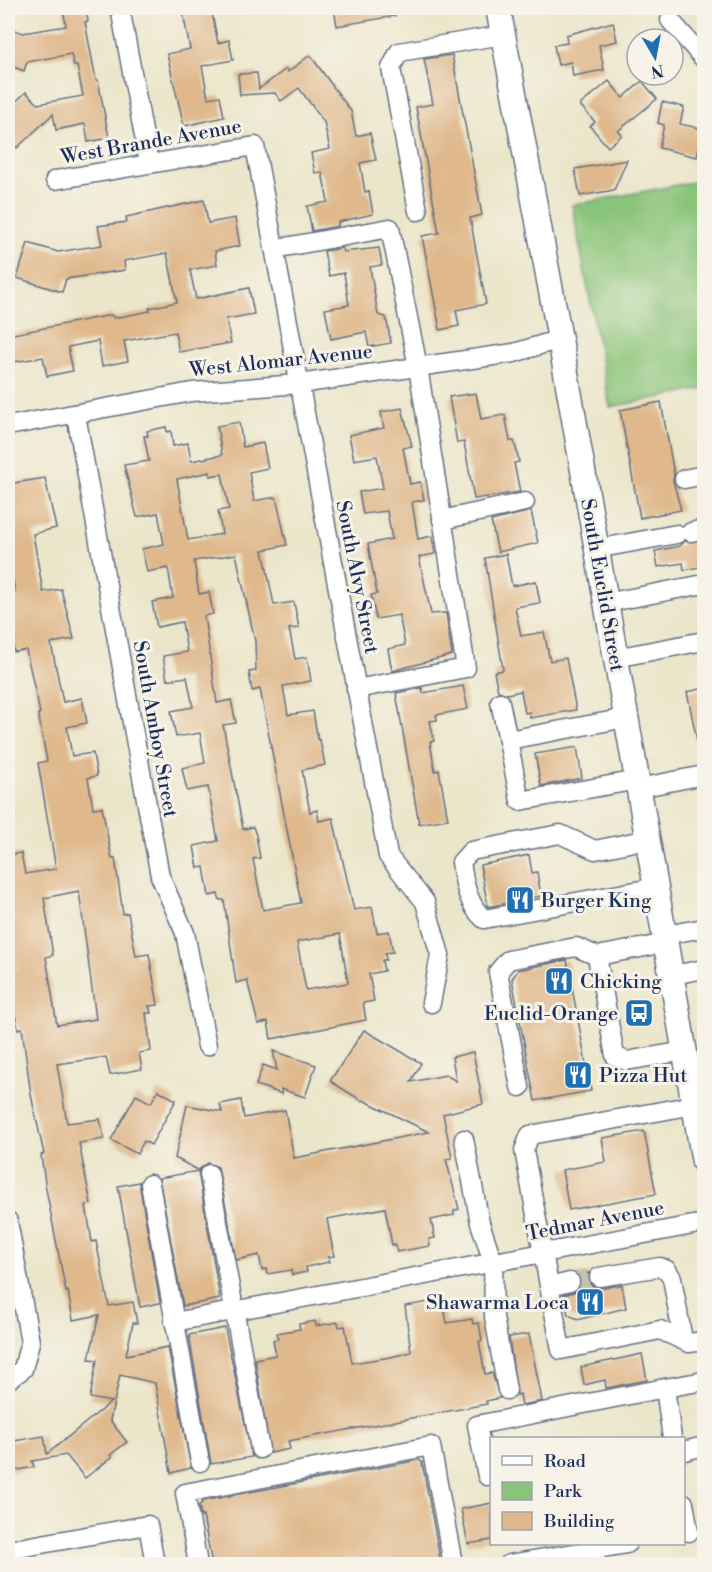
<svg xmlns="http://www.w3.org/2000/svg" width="712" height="1572" viewBox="0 0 712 1572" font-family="'Libre Bodoni',serif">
<rect width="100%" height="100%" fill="#f7f3e8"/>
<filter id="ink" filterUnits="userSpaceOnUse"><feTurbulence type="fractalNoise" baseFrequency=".0167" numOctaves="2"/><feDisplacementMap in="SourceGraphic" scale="12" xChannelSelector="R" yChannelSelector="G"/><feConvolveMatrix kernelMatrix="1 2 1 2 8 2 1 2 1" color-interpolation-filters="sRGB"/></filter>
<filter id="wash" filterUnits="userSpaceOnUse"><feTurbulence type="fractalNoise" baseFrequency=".008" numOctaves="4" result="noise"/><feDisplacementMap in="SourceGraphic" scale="24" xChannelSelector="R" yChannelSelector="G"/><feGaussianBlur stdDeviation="1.35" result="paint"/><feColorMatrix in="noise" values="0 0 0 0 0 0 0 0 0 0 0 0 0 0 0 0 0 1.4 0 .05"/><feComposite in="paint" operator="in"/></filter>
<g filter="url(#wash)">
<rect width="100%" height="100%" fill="#ebe6ca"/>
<path fill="#8ac479" stroke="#527a6c" stroke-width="1.5" d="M 704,180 L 704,389 L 610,407 L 572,205 Z"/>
<g id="blocks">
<g fill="#dfb88b" fill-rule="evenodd">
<path d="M 63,8 L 86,8 L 88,21 L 85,22 L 96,80 L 98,80 L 109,138 L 88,142 L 85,124 L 56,130 L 53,114 L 17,148 L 8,138 L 8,109 L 26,92 L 38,104 L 83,96 L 77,66 L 74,66 L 71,54 L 27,62 L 24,71 L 8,65 L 8,28 L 23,33 L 66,26 Z"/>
<path d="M 182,8 L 211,8 L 218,43 L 229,40 L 233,60 L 202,66 L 208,98 L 220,96 L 224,117 L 184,126 L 167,54 L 190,49 Z"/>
<path d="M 334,8 L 394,8 L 395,16 L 337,26 Z"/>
<path d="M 613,22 L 617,41 L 599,45 L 604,70 L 573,76 L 571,62 L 558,65 L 554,45 L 567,43 L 566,35 Z"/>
<path d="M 310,55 L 351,111 L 356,136 L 370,133 L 376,160 L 360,163 L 365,192 L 369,191 L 373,214 L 338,222 L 338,226 L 312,231 L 307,206 L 328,202 L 322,172 L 315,173 L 311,153 L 330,149 L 324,122 L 299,88 L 281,101 L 275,93 L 240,95 L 238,74 L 257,73 L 259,89 L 286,69 L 288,72 Z"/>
<path d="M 452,55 L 482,215 L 470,218 L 486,304 L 456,310 L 459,326 L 440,330 L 422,236 L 439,233 L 416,107 L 433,104 L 424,59 Z"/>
<path d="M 609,81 L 623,98 L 642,81 L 657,99 L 618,131 L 622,135 L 608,147 L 590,126 L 595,122 L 580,105 Z"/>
<path d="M 662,102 L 684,107 L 680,124 L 703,129 L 697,157 L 659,148 L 664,125 L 658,123 Z"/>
<path d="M 627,160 L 614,190 L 580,196 L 575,169 Z"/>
<path d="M 204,200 L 208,223 L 235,218 L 240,246 L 215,251 L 217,265 L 190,270 L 196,299 L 249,288 L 254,314 L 226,319 L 231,343 L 179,352 L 175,332 L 124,341 L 128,361 L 102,366 L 98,341 L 68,347 L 73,371 L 47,376 L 43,357 L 8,363 L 8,335 L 111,315 L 114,318 L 150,311 L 149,308 L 177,302 L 167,253 L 124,261 L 125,270 L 66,279 L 62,292 L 17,278 L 28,243 L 58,252 L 102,245 L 98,226 L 127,222 L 126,217 Z"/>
<path d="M 342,248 L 343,252 L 379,248 L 382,265 L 370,267 L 378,315 L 386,317 L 391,343 L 369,347 L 366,332 L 331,339 L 325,309 L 349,305 L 344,273 L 329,276 L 324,251 Z"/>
<path d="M 476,393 L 481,419 L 505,415 L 510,441 L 514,441 L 517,452 L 519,462 L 514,463 L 520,492 L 474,499 L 464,442 L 457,443 L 449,397 Z"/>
<path d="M 661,402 L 674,474 L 673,481 L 681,510 L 640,518 L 620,410 Z"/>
<path d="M 402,408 L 412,446 L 403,448 L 410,484 L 420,482 L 424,500 L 412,502 L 418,539 L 432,536 L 435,554 L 419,557 L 431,614 L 446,613 L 452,655 L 392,671 L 388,649 L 405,645 L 399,615 L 376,619 L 371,595 L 377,594 L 368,544 L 392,539 L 387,511 L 363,514 L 359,492 L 383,488 L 377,456 L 354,460 L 349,435 L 384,428 L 381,412 Z"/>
<path d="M 239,422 L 243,447 L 263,443 L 268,468 L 249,472 L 254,501 L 276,497 L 287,545 L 263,550 L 274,605 L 294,602 L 299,628 L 289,629 L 295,659 L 307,657 L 311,681 L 283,686 L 288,715 L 313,711 L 318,740 L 320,740 L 325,765 L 302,770 L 310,812 L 317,810 L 319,821 L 333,818 L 354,910 L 372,907 L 377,933 L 389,931 L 393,952 L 385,953 L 386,960 L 382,960 L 384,971 L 369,974 L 374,1001 L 363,1003 L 366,1020 L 271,1039 L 268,1022 L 258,1024 L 247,980 L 236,983 L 224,900 L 220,900 L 218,894 L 209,896 L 204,867 L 198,868 L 194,846 L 218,841 L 208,787 L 187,791 L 182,768 L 205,763 L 200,733 L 176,737 L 171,711 L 193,707 L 187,677 L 167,680 L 163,656 L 187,652 L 182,622 L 157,627 L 152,602 L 173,598 L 168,568 L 147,572 L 142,549 L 164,544 L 158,513 L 137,517 L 124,465 L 149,461 L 144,436 L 148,436 L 147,431 L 166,427 L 167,432 L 171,431 L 173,446 L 188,443 L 191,461 L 222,455 L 217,426 ZM 210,472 L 210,476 L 222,474 L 229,509 L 218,511 L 222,534 L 188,540 L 177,479 ZM 236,554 L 255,641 L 256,671 L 249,672 L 252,691 L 260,689 L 301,903 L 263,910 L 253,859 L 260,858 L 256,835 L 253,827 L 243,829 L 223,725 L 236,723 L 231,700 L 217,703 L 204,616 L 213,614 L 209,592 L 199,594 L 194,561 ZM 340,934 L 348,983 L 306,990 L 297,942 Z"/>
<path d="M 45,478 L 56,528 L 33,534 L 43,592 L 61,589 L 74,639 L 51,643 L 63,702 L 82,698 L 87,723 L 67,727 L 72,756 L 93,753 L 97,776 L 88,778 L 93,808 L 102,807 L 112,859 L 115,858 L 123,914 L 128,913 L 136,956 L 149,954 L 158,1005 L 149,1006 L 151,1013 L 146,1013 L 151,1051 L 139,1053 L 142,1069 L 110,1075 L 106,1057 L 57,1064 L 67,1123 L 100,1119 L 104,1139 L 79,1143 L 91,1204 L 86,1205 L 92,1242 L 96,1241 L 109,1306 L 133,1302 L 137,1323 L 133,1323 L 126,1355 L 168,1347 L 191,1468 L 171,1473 L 155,1383 L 120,1375 L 110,1420 L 127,1442 L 110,1455 L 112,1457 L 85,1478 L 66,1455 L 32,1461 L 34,1467 L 8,1472 L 8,1442 L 44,1436 L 47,1454 L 111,1402 L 90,1398 L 97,1360 L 89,1359 L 99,1315 L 73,1320 L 68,1291 L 66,1292 L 46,1189 L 41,1155 L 44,1154 L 31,1095 L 22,1028 L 18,1029 L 8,977 L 8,972 L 16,970 L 10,934 L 8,934 L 8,855 L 21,853 L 25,874 L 56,869 L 38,763 L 47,761 L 38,714 L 40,713 L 26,650 L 14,652 L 11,633 L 16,632 L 8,592 L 15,591 L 8,551 L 8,484 ZM 79,891 L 96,1019 L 57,1025 L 46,957 L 53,955 L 44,898 Z"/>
<path d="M 531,511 L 538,543 L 498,552 L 491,521 Z"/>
<path d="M 705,540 L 705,566 L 684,570 L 683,563 L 658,567 L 655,551 L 680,546 L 685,541 Z"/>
<path d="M 506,554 L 512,586 L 536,581 L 540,603 L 515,607 L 521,636 L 544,632 L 550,661 L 566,658 L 576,710 L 530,718 L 529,712 L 525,713 L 521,691 L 507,694 L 498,691 L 494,672 L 503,670 L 485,558 Z"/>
<path d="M 463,686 L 468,709 L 436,715 L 437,720 L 430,721 L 434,741 L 430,742 L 435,771 L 439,770 L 448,819 L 419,824 L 396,693 L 422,688 L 423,693 Z"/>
<path d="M 705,688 L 705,740 L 697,741 L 687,692 Z"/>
<path d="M 577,747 L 582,778 L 541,786 L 535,754 Z"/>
<path d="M 529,855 L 532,873 L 537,872 L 541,896 L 488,907 L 480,865 Z"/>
<path d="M 567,960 L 591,1091 L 535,1101 L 512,979 L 518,970 Z"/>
<path d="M 364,1030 L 421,1063 L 411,1082 L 446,1075 L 456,1081 L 452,1057 L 473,1052 L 483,1104 L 443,1114 L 452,1158 L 446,1159 L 459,1209 L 454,1211 L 454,1215 L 431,1220 L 435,1238 L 429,1239 L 430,1246 L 397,1252 L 395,1244 L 392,1245 L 385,1208 L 327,1219 L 334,1256 L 328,1257 L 329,1262 L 306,1267 L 307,1272 L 292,1275 L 291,1270 L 267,1274 L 266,1269 L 262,1270 L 259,1255 L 236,1260 L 218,1167 L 208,1163 L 198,1170 L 175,1158 L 187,1105 L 222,1112 L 220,1104 L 241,1100 L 244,1118 L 285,1110 L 294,1158 L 429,1132 L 363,1100 L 362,1101 L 330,1081 Z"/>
<path d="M 273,1051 L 316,1065 L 305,1097 L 281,1089 L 282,1094 L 256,1085 L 263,1065 L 277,1070 Z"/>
<path d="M 158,1090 L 176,1100 L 151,1145 L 144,1141 L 137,1154 L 111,1140 L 136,1095 L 151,1103 Z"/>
<path d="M 644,1131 L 656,1194 L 569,1210 L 562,1170 L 606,1162 L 602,1138 Z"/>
<path d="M 198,1171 L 220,1299 L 183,1306 L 159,1178 Z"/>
<path d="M 139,1182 L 160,1303 L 140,1307 L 118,1186 Z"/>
<path d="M 589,1273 L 590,1284 L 596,1288 L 622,1285 L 626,1308 L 577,1320 L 576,1318 L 568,1315 L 564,1295 L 577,1291 L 581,1286 L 577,1274 Z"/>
<path d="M 435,1301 L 437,1309 L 444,1308 L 447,1323 L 472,1319 L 473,1324 L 479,1323 L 482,1341 L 479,1341 L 485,1374 L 492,1373 L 500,1398 L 486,1401 L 487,1404 L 288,1441 L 290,1449 L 270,1453 L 255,1359 L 276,1355 L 273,1340 L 278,1339 L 277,1333 L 300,1329 L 299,1324 L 315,1321 L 316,1326 L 338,1322 L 339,1327 L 345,1326 L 352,1363 L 391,1357 L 411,1352 L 405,1306 Z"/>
<path d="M 225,1328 L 252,1457 L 211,1464 L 189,1335 Z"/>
<path d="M 529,1334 L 542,1401 L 522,1405 L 520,1394 L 517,1395 L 509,1337 Z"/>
<path d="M 642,1354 L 647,1380 L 606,1388 L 605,1380 L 584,1385 L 581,1367 Z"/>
<path d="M 419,1460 L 422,1462 L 441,1564 L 355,1564 L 354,1558 L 315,1564 L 212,1564 L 203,1516 L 201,1517 L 199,1506 L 203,1501 Z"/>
<path d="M 492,1503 L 492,1540 L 468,1544 L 461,1509 Z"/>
</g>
</g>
</g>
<g filter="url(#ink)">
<use href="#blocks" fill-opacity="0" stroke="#646f84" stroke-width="1.5"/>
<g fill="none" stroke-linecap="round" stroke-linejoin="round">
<path stroke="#c1c1b4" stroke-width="18" stroke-dasharray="18 9" stroke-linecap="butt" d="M 570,1282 L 599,1277"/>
<g stroke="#646f84" stroke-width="21">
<g id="minor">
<path d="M 120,8 L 149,163"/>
<path d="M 670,20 L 704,59"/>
<path d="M 55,180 L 255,146 L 388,856 L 425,902 L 440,955 L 431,1003"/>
<path d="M 418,211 L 391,68 L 399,52 L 503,35"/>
<path d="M 274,249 L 390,228 L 418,367 L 466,668 L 356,689"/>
<path d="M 76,415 L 160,876 L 185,933 L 207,1046"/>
<path d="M 8,426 L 192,392 L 299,384 L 514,353 L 560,339"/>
<path d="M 684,479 L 704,475"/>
<path d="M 442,520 L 525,502"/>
<path d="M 691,532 L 704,529"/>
<path d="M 596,549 L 677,534"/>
<path d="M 605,603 L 704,584"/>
<path d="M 615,658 L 704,641"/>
<path d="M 500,702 L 508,740"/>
<path d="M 626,718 L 508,740 L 520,801 L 638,780"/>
<path d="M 639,788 L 704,775"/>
<path d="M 648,839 L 595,850 L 560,834 L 471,851 L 461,862 C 464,883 468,905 484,919 L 657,887"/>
<path d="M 665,935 L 704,928"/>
<path d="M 667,943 L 597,956 L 615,1056 L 626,1061 L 685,1051"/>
<path d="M 673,975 L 704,969"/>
<path d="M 520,1087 L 498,972 L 508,960 L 576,947 L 597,956"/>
<path d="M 694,1105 L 530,1135 L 524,1150 L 561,1350 L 660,1330 L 689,1343 L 704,1341"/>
<path d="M 464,1139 L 480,1223 L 493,1262 L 494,1317 L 507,1390"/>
<path d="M 209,1174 L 260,1449"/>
<path d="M 150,1184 L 200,1462"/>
<path d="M 8,1221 L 30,1342 L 23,1369 L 8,1380"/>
<path d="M 599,1277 L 660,1267 L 667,1270 L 672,1278 L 683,1340"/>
<path d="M 549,1287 L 570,1282"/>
<path d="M 174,1322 L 704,1223"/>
<path d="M 665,1388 L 704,1381"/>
<path d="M 684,1451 L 704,1446"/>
<path d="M 487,1476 L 477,1425 L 665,1388 L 672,1438"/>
<path d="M 684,1503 L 689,1532"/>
<path d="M 8,1550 L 148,1525 L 155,1564"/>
<path d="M 198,1564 L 185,1493 L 431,1446 L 453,1564"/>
<path d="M 509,1564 L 627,1544"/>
</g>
</g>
<g stroke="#646f84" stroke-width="27">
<path id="major" d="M 498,8 L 560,339 L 704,1162"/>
</g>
<use href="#minor" stroke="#fff" stroke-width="18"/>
<use href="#major" stroke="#fff" stroke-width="24"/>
</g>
</g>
<defs>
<g id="restaurant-square" transform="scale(1.5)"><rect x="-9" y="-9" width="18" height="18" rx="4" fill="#1f6fb2" stroke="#f7f3e8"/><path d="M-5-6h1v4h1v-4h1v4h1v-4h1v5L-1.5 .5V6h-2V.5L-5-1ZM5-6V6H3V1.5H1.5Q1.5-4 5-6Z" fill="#fff"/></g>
<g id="bus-square" transform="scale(1.5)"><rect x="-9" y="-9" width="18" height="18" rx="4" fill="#1f6fb2" stroke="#f7f3e8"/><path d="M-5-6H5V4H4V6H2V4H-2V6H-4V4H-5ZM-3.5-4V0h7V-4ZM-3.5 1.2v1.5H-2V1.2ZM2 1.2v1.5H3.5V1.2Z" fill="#fff"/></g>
</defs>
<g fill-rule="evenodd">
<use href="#restaurant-square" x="520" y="900"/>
<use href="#restaurant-square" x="559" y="981"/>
<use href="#bus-square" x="639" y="1013"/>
<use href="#restaurant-square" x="578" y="1075"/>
<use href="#restaurant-square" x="590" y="1302"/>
</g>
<g text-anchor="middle" stroke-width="6" stroke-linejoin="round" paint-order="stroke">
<g font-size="20" fill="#1b2f5e" stroke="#f7f3e8">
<text transform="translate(151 141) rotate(-10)" y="7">West Brande Avenue</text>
<text transform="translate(281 360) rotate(-6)" y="7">West Alomar Avenue</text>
<text transform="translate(358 577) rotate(79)" y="7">South Alvy Street</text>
<text transform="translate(603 585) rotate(80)" y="7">South Euclid Street</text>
<text transform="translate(156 729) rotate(80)" y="7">South Amboy Street</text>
<text transform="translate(595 1220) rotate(-11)" y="7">Tedmar Avenue</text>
</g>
<g font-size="20" fill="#1b2f5e" stroke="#f7f3e8" text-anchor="start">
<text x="541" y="907">Burger King</text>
<text x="580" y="988">Chicking</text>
<text x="618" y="1020" text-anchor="end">Euclid-Orange</text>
<text x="599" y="1082">Pizza Hut</text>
<text x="569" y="1309" text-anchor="end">Shawarma Loca</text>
</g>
</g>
<rect width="712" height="1572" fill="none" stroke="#f7f3e8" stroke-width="30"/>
<rect x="490" y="1437" width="195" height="108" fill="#f7f3e8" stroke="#9fa5b1" stroke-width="1.5"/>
<rect x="502" y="1456" width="30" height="9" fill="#ffffff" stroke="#9fa5b1" stroke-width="1.5"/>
<text x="544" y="1467" font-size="18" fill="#1b2f5e">Road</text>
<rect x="502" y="1482" width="30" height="18" fill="#8ac479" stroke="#9fa5b1" stroke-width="1.5"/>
<text x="544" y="1497" font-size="18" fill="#1b2f5e">Park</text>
<rect x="502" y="1512" width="30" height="18" fill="#dfb88b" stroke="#9fa5b1" stroke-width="1.5"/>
<text x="544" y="1527" font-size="18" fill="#1b2f5e">Building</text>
<g transform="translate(655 57) rotate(170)"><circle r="28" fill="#f7f3e8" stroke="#9fa5b1" stroke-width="1.5"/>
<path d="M0-4.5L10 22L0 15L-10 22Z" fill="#1f6fb2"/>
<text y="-9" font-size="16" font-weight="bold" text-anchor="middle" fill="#1b2f5e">N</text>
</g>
</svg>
